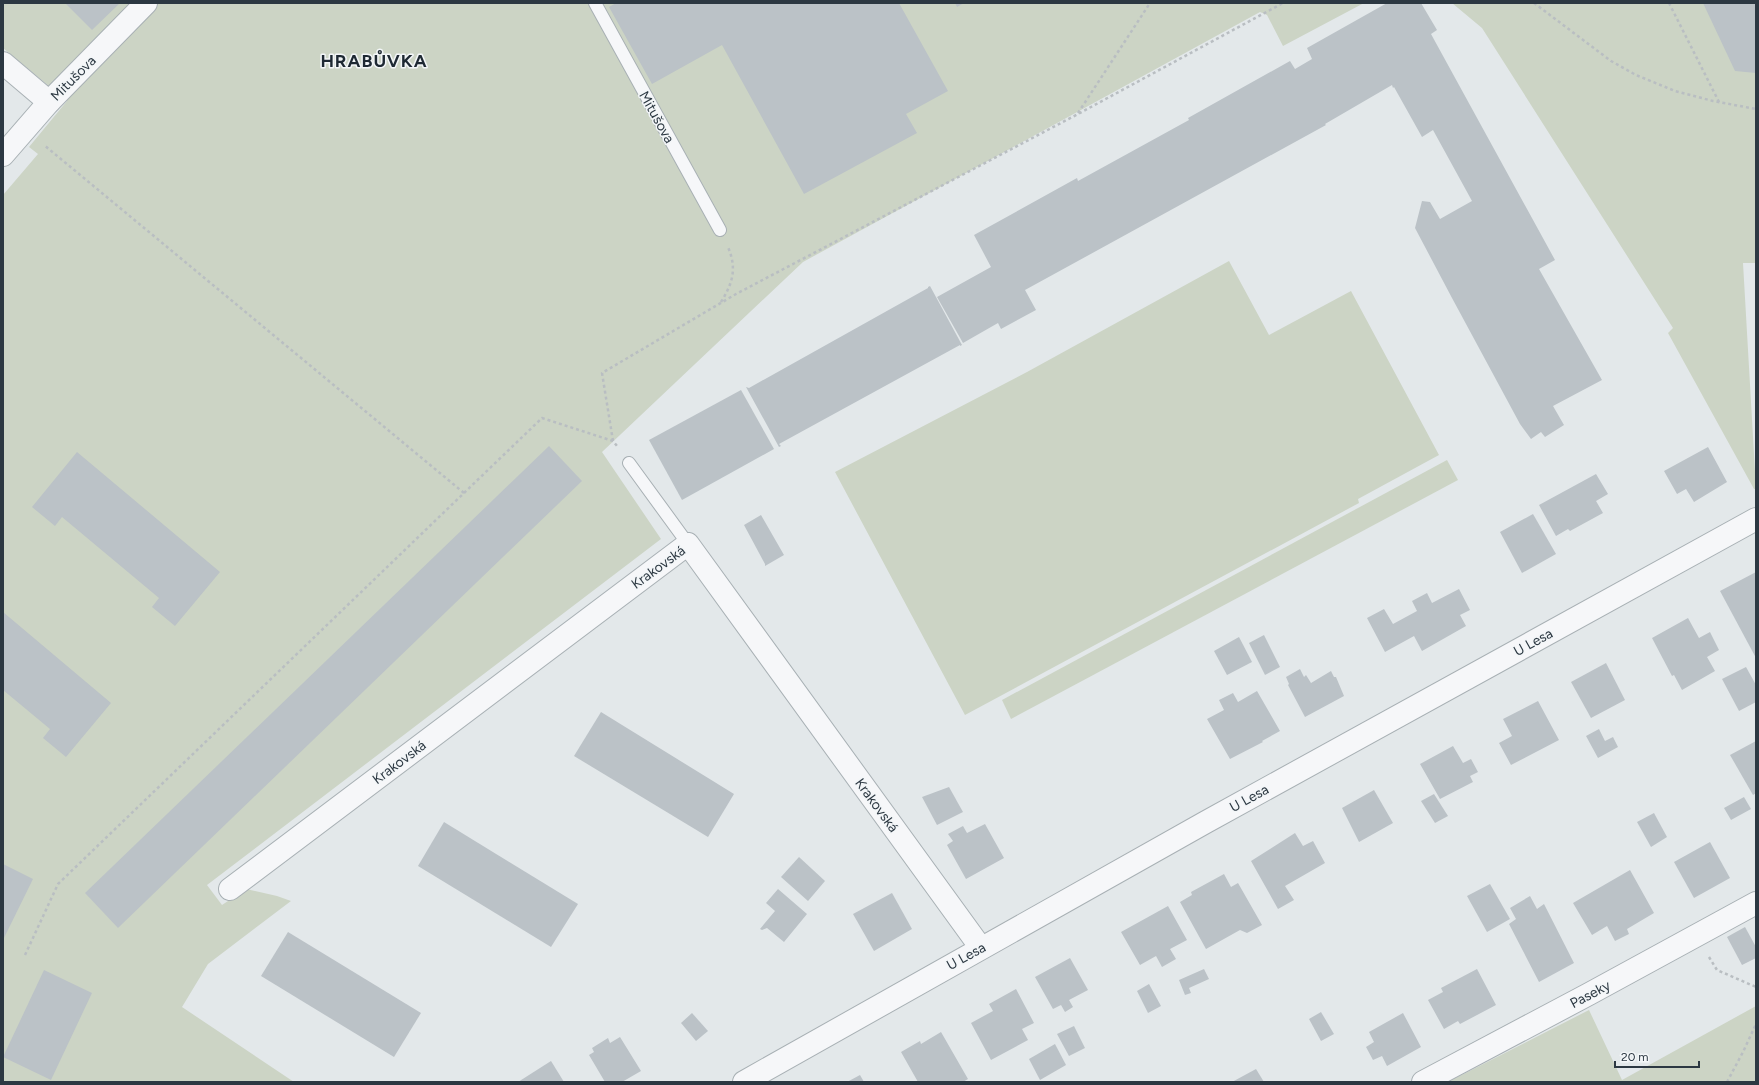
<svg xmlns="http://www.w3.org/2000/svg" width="1759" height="1085" viewBox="0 0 1759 1085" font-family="Figtree,sans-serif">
<rect width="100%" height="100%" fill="#e3e8ea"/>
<g fill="#ccd4c5">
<path d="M 3,3 L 1364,3 L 1283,46 L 1267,15 L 1260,12 L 803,262 L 602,452 L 661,539 L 207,885 L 222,905 L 246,889 L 277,896 L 291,901 L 208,964 L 182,1007 L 294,1082 L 3,1082 L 3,195 L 38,154 L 29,147 L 67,101 L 3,48 Z"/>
<path d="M 1452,3 L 1756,3 L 1756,263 L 1743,263 L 1756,489 L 1754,489 L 1668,333 L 1673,328 L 1482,28 Z"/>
<path d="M 1229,261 L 1269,335 L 1351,291 L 1439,455 L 1358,499 L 1359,503 L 965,715 L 835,472 L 1027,372 Z"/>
<path d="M 1447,460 L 1458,480 L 1011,719 L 1002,700 Z"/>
<path d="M 1756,1006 L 1756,1082 L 1448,1082 L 1589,1010 L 1622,1080 Z"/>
</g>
<g fill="#bbc2c7">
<path d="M 65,3 L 120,3 L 92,30 Z"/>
<path d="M 616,3 L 899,3 L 948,91 L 906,114 L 917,133 L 804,194 L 722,45 L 652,84 L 609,7 Z"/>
<path d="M 955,3 L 964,3 L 957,7 Z"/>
<path d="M 1387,3 L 1421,3 L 1437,30 L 1431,34 L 1555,260 L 1539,269 L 1602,380 L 1553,406 L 1564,425 L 1545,437 L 1541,432 L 1531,439 L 1520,424 L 1452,298 L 1415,228 L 1422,201 L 1430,202 L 1440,219 L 1472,201 L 1433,130 L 1422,137 L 1394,87 L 1393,88 L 1392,85 L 1325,124 L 1326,125 L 1025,290 L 1036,310 L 1001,329 L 998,323 L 963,343 L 937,297 L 991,267 L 974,235 L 1077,178 L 1078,181 L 1189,120 L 1188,118 L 1290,61 L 1295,69 L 1312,59 L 1307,48 Z"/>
<path d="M 1703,3 L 1756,3 L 1756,73 L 1735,71 Z"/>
<path d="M 930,286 L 962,345 L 960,346 L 960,345 L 779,444 L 781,446 L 779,447 L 746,387 L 749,388 L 928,288 L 928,287 Z"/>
<path d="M 741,390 L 774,449 L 682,500 L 649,440 Z"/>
<path d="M 549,446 L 582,481 L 118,928 L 85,893 Z"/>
<path d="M 1708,447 L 1727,482 L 1694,502 L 1686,489 L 1677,494 L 1664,471 Z"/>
<path d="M 77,452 L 220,572 L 175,626 L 152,607 L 159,598 L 62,517 L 55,526 L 32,507 Z"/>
<path d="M 1596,474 L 1608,494 L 1596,501 L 1603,513 L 1570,531 L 1568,529 L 1556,536 L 1539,505 Z"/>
<path d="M 1533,514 L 1556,554 L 1522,573 L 1500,532 Z"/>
<path d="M 761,515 L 784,555 L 765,566 L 765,564 L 744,525 Z"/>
<path d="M 1756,572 L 1756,658 L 1720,591 Z"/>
<path d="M 1459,589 L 1470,610 L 1460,615 L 1466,626 L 1422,651 L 1414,636 L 1385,652 L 1367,618 L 1384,609 L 1393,624 L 1417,611 L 1412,601 L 1427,593 L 1432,603 Z"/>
<path d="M 3,612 L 111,703 L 66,757 L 43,738 L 50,729 L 3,690 Z"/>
<path d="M 1688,618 L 1699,638 L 1710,632 L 1719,650 L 1707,657 L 1715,671 L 1682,690 L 1674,675 L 1672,676 L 1652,638 Z"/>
<path d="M 1264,635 L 1280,667 L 1265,675 L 1249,643 Z"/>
<path d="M 1239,637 L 1252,662 L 1227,675 L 1214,651 Z"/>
<path d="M 1606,663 L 1625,700 L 1591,718 L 1571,682 Z"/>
<path d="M 1746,667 L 1756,685 L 1756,702 L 1739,711 L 1722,679 Z"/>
<path d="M 1300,669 L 1304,677 L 1306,675 L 1311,683 L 1331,671 L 1334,677 L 1336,677 L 1344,696 L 1305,717 L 1288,685 L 1289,684 L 1286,677 Z"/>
<path d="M 1257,691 L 1280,731 L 1262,741 L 1263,742 L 1230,759 L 1207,719 L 1224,710 L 1219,700 L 1233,693 L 1238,702 Z"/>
<path d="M 1538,701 L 1559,740 L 1511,765 L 1499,743 L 1512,736 L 1503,719 Z"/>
<path d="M 601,712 L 734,794 L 708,837 L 574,756 Z"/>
<path d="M 1599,729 L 1605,741 L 1613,737 L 1618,747 L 1598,758 L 1586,736 Z"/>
<path d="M 1756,741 L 1756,793 L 1753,795 L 1730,755 Z"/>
<path d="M 1453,746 L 1463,763 L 1471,759 L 1478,772 L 1470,776 L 1473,782 L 1440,799 L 1420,764 Z"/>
<path d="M 949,787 L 963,812 L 937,825 L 922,797 Z"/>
<path d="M 1374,790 L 1393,823 L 1359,842 L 1342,808 Z"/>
<path d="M 1434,794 L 1448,816 L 1435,823 L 1421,801 Z"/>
<path d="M 1744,797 L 1751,809 L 1731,820 L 1724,808 Z"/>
<path d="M 1654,813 L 1667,837 L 1651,847 L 1637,822 Z"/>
<path d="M 444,822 L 578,904 L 551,947 L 418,866 Z"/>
<path d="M 985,824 L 1004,858 L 966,879 L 947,845 L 953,841 L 948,834 L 963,826 L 967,833 Z"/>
<path d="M 1295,833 L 1303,846 L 1313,841 L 1325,863 L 1285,886 L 1294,900 L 1278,909 L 1251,861 Z"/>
<path d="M 1710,842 L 1730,878 L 1694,898 L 1674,862 Z"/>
<path d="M 799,857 L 825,881 L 808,901 L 781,877 Z"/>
<path d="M 3,864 L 33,879 L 3,940 Z"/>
<path d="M 1630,870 L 1654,913 L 1627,929 L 1629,934 L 1615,941 L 1607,926 L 1592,935 L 1573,903 Z"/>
<path d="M 1224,874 L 1231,887 L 1238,883 L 1262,925 L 1247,933 L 1240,930 L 1206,949 L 1180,902 L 1192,895 L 1191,892 Z"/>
<path d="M 1490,884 L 1510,919 L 1487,932 L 1467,896 Z"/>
<path d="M 778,889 L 807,914 L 784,942 L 767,928 L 762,930 L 760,929 L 775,911 L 766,903 Z"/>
<path d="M 892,893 L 912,929 L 874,951 L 853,914 Z"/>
<path d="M 1530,896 L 1537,909 L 1544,904 L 1574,963 L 1539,982 L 1509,924 L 1516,919 L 1510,908 Z"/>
<path d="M 1168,906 L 1187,940 L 1170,949 L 1176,959 L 1162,967 L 1156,956 L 1140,965 L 1121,932 Z"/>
<path d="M 1745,927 L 1756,947 L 1756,958 L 1742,965 L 1727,937 Z"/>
<path d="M 288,932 L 421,1013 L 394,1057 L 261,976 Z"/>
<path d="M 1070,958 L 1088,990 L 1069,1000 L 1073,1007 L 1065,1012 L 1061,1005 L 1053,1009 L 1035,977 Z"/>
<path d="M 1204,969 L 1209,979 L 1189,988 L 1191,993 L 1185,995 L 1179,980 Z"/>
<path d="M 1477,969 L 1496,1005 L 1460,1024 L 1458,1021 L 1444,1029 L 1428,1000 L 1443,992 L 1441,988 Z"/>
<path d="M 44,970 L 92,993 L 51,1080 L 3,1057 Z"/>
<path d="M 1149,984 L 1161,1006 L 1148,1013 L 1137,991 Z"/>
<path d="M 1016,989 L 1034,1023 L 1022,1029 L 1028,1040 L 991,1060 L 971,1023 L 993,1011 L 989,1004 Z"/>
<path d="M 1321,1012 L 1334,1034 L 1321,1041 L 1309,1019 Z"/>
<path d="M 692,1013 L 708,1031 L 696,1041 L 681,1023 Z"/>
<path d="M 1403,1013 L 1421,1047 L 1387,1066 L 1382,1056 L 1373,1060 L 1366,1047 L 1374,1042 L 1369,1032 Z"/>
<path d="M 1074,1026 L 1085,1048 L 1069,1056 L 1057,1034 Z"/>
<path d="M 941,1032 L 968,1079 L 963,1082 L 918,1082 L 901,1052 L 920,1041 L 921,1044 Z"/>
<path d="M 620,1037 L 641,1071 L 622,1082 L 605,1082 L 589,1055 L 594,1052 L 592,1048 L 608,1038 L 610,1043 Z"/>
<path d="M 1055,1044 L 1066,1065 L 1040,1080 L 1029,1059 Z"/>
<path d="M 551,1061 L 564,1082 L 518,1082 Z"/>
<path d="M 1256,1069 L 1264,1082 L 1232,1082 Z"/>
<path d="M 860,1075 L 864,1082 L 847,1082 Z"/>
</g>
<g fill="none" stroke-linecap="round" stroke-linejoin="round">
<g stroke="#a8b0b4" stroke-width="14">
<g id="service">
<path d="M 595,3 L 720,230"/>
<path d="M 629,463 L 688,544"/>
</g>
</g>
<g stroke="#a8b0b4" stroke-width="24">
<g id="minor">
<path d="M 3,63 L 49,102"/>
<path d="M 3,155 L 49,102 L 146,3"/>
<path d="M 230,889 L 688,544 L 981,948"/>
<path d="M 744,1082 L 1206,822 L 1756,519"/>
<path d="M 1423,1082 L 1589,994 L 1756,903"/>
</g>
</g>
<g stroke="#b9bec2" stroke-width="2.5" stroke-dasharray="3 3" stroke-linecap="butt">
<path d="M 1534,3 L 1611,61 L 1636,75 L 1675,91 L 1713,101 L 1756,109"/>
<path d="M 1669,3 L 1719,102"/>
<path d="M 1078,113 L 1150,3"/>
<path d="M 721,302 C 733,283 737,268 728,247"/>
<path d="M 613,441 L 602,373 L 736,294 L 1078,114 L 1283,3"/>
<path d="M 464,493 L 542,418 L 613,441 L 617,446"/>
<path d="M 25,955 L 58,884 L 464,493 L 44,145"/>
<path d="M 1709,957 L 1717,970 L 1756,987"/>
<path d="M 1727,1082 L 1743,1052 L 1756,1024"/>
</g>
<use href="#service" stroke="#f6f7f9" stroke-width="12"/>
<use href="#minor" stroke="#f6f7f9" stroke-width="22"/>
</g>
<g text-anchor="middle" stroke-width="3" stroke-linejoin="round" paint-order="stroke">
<g font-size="14" fill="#2c3842" stroke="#f3f6f8">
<text transform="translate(73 78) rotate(-45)" y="5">Mitušova</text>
<text transform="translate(657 117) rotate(61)" y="5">Mitušova</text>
<text transform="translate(658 567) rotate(-36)" y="5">Krakovská</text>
<text transform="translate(1533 642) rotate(-29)" y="5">U Lesa</text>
<text transform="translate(399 762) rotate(-37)" y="5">Krakovská</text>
<text transform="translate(1249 798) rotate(-29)" y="5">U Lesa</text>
<text transform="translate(877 805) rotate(54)" y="5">Krakovská</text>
<text transform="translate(966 956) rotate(-29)" y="5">U Lesa</text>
<text transform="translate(1590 994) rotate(-28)" y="5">Paseky</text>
</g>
<g font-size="18" font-weight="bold" letter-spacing="1" fill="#1e2933" stroke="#f3f6f8">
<text x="374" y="67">HRABŮVKA</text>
</g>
</g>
<rect width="1759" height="1085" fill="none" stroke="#2c3842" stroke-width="8"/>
<path d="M1615 1061v6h84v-6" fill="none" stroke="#2c3842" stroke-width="2"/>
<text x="1621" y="1061" font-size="12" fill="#2c3842" stroke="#f3f6f8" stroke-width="3" paint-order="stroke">20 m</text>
</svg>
